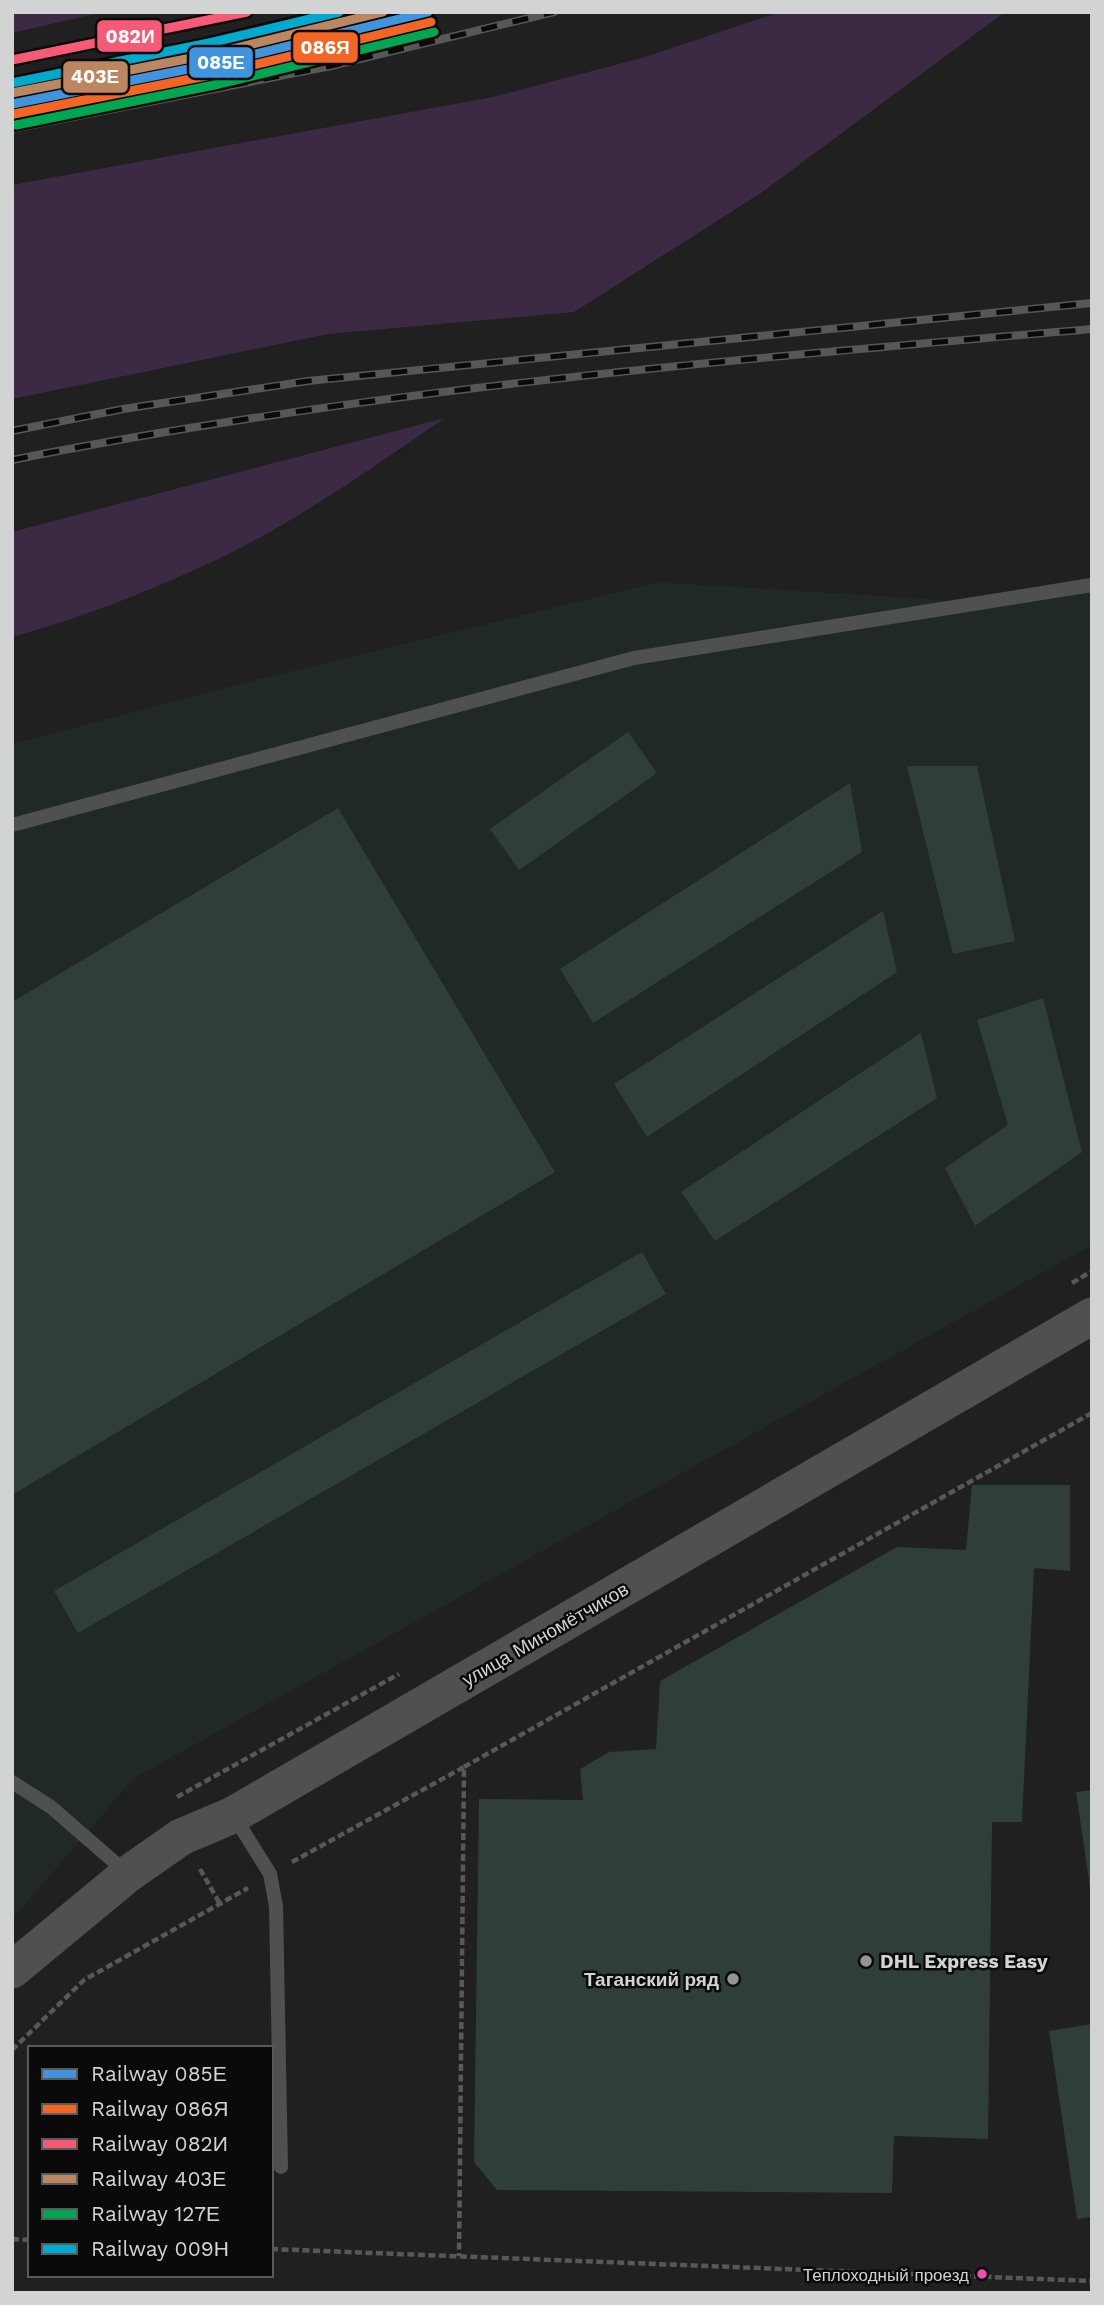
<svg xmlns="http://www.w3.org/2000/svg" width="1104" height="2305" viewBox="0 0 1104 2305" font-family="'Work Sans',sans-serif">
<rect width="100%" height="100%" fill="#1f201f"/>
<path fill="#212925" d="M 1092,577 L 1092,1245 L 133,1779 L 12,1920 L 12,744 L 259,679 L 659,582 L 958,601 Z"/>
<g fill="#3c2a44">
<path d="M 12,12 L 104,12 L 12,33 Z"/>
<path d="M 780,12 L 1005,12 L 761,193 L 574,312 L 328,334 L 12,399 L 12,185 L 493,97 L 642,58 Z"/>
<path d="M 445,418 C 367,471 288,528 201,567 C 140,595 77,619 12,637 L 12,532 Z"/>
</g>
<g fill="#2f3e39">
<path d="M 628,732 L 657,773 L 519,870 L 490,829 Z"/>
<path d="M 907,766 L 977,766 L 1015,941 L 953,954 Z"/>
<path d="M 850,783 L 862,852 L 593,1023 L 560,969 Z"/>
<path d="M 338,808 L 555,1172 L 12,1495 L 12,1002 Z"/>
<path d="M 883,911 L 897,972 L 647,1137 L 614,1084 Z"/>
<path d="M 1043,998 L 1082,1152 L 975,1226 L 945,1168 L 1008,1125 L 977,1020 Z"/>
<path d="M 921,1033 L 937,1098 L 715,1241 L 681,1192 Z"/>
<path d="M 642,1252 L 666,1294 L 78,1633 L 54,1591 Z"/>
<path d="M 972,1485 L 1070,1485 L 1070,1571 L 1034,1568 L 1022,1822 L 992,1822 L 988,2139 L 894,2136 L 892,2193 L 497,2190 L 474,2162 L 479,1799 L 583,1800 L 580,1769 L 609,1752 L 656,1749 L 660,1681 L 897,1547 L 966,1550 Z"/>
<path d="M 1092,1790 L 1092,1887 L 1090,1887 L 1076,1792 Z"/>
<path d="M 1092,2024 L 1092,2217 L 1077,2219 L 1049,2031 Z"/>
</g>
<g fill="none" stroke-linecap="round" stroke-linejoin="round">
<g stroke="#585858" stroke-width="4.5" stroke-dasharray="7 3.5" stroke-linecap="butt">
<path d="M 1072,1283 L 1092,1271"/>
<path d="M 464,1767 L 1092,1413"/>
<path d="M 177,1797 L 399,1674"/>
<path d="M 292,1862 L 464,1767 L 459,2256"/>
<path d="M 200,1869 L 220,1904"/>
<path d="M 12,2050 L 84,1980 L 248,1888"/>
<path d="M 12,2239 L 30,2240"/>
<path d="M 271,2249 L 1092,2281"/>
</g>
<g stroke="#4f5050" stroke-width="14">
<path d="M 12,825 L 634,658 L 1092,585"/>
<path d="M 12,1782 L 51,1807 L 127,1873"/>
<path d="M 234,1816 L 270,1874 L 276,1906 L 281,2167"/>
</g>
<path stroke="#4f5050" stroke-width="37" d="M 12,1970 L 128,1874 L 181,1837 L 233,1815 L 1092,1316"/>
<g stroke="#575757" stroke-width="8">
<g id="rail">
<path d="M 12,129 L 331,66 L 554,12"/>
<path d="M 12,431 L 123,409 L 308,381 L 1092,303"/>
<path d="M 12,460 C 369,389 730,360 1092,329"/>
</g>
</g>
<use href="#rail" stroke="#090a09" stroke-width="5" stroke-dasharray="16" stroke-linecap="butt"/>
<g stroke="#090a09" stroke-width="14">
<path id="rail-1" d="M 12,104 L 214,64 L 428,12"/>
</g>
<g stroke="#090a09" stroke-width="14">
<path id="rail-2" d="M 14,114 L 216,74 L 431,22"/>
</g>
<g stroke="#090a09" stroke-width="14">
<path id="rail-3" d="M 12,60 L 247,12"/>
</g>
<g stroke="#090a09" stroke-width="14">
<path id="rail-4" d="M 12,93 L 212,54 L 383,12"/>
</g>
<g stroke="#090a09" stroke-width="14">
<path id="rail-5" d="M 16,125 L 219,84 L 434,32"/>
</g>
<g stroke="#090a09" stroke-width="14">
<path id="rail-6" d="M 12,83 L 209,43 L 339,12"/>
</g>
<use href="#rail-1" stroke="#4094de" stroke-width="9"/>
<use href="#rail-2" stroke="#f26522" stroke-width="9"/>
<use href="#rail-3" stroke="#f75a77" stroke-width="9"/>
<use href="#rail-4" stroke="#bb8660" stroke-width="9"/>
<use href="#rail-5" stroke="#00a651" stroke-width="9"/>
<use href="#rail-6" stroke="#00a9ce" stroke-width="9"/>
</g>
<g fill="#939594" stroke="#090a09" stroke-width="2.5">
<circle cx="866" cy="1961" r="7"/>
<circle cx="733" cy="1979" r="7"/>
</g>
<circle fill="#f54da8" stroke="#090a09" stroke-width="2.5" cx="982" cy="2274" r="6"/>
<g text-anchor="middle" stroke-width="5" stroke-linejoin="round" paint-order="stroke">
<g font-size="17" fill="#d2d4d3" stroke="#090a09" text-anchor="end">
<text x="969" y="2281">Теплоходный проезд</text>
</g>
<g font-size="19" fill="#d2d4d3" stroke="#090a09">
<text transform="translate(545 1634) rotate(-30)" y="7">улица Миномётчиков</text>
</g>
<g font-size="19" font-weight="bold" fill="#d2d4d3" stroke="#090a09" text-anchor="start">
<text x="880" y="1968">DHL Express Easy</text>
<text x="719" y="1986" text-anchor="end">Таганский ряд</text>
</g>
</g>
<g stroke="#090a09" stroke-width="2.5">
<rect x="96" y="19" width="67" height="34" rx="7" fill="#f75a77"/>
<rect x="292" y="31" width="67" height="33" rx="7" fill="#f26522"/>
<rect x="188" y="46" width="66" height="33" rx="7" fill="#4094de"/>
<rect x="62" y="60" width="67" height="34" rx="7" fill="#bb8660"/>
</g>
<g font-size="19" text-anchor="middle" font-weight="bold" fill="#fff">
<text x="130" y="43">082И</text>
<text x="325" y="54">086Я</text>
<text x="221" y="69">085Е</text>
<text x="95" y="83">403Е</text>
</g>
<rect width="1104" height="2305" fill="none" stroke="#d2d4d3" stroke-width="28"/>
<rect x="28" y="2046" width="245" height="231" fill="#090a09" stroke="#595b5a" stroke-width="2"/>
<rect x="42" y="2069" width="35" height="10" fill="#4094de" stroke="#595b5a" stroke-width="2"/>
<text x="91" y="2081" font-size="21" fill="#d2d4d3">Railway 085Е</text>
<rect x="42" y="2104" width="35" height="10" fill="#f26522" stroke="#595b5a" stroke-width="2"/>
<text x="91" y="2116" font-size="21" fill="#d2d4d3">Railway 086Я</text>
<rect x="42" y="2139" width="35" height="10" fill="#f75a77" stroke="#595b5a" stroke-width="2"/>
<text x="91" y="2151" font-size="21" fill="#d2d4d3">Railway 082И</text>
<rect x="42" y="2174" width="35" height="10" fill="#bb8660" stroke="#595b5a" stroke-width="2"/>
<text x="91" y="2186" font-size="21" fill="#d2d4d3">Railway 403Е</text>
<rect x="42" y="2209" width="35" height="10" fill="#00a651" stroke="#595b5a" stroke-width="2"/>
<text x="91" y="2221" font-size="21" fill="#d2d4d3">Railway 127Е</text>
<rect x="42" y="2244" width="35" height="10" fill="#00a9ce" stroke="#595b5a" stroke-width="2"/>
<text x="91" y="2256" font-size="21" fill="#d2d4d3">Railway 009Н</text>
</svg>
